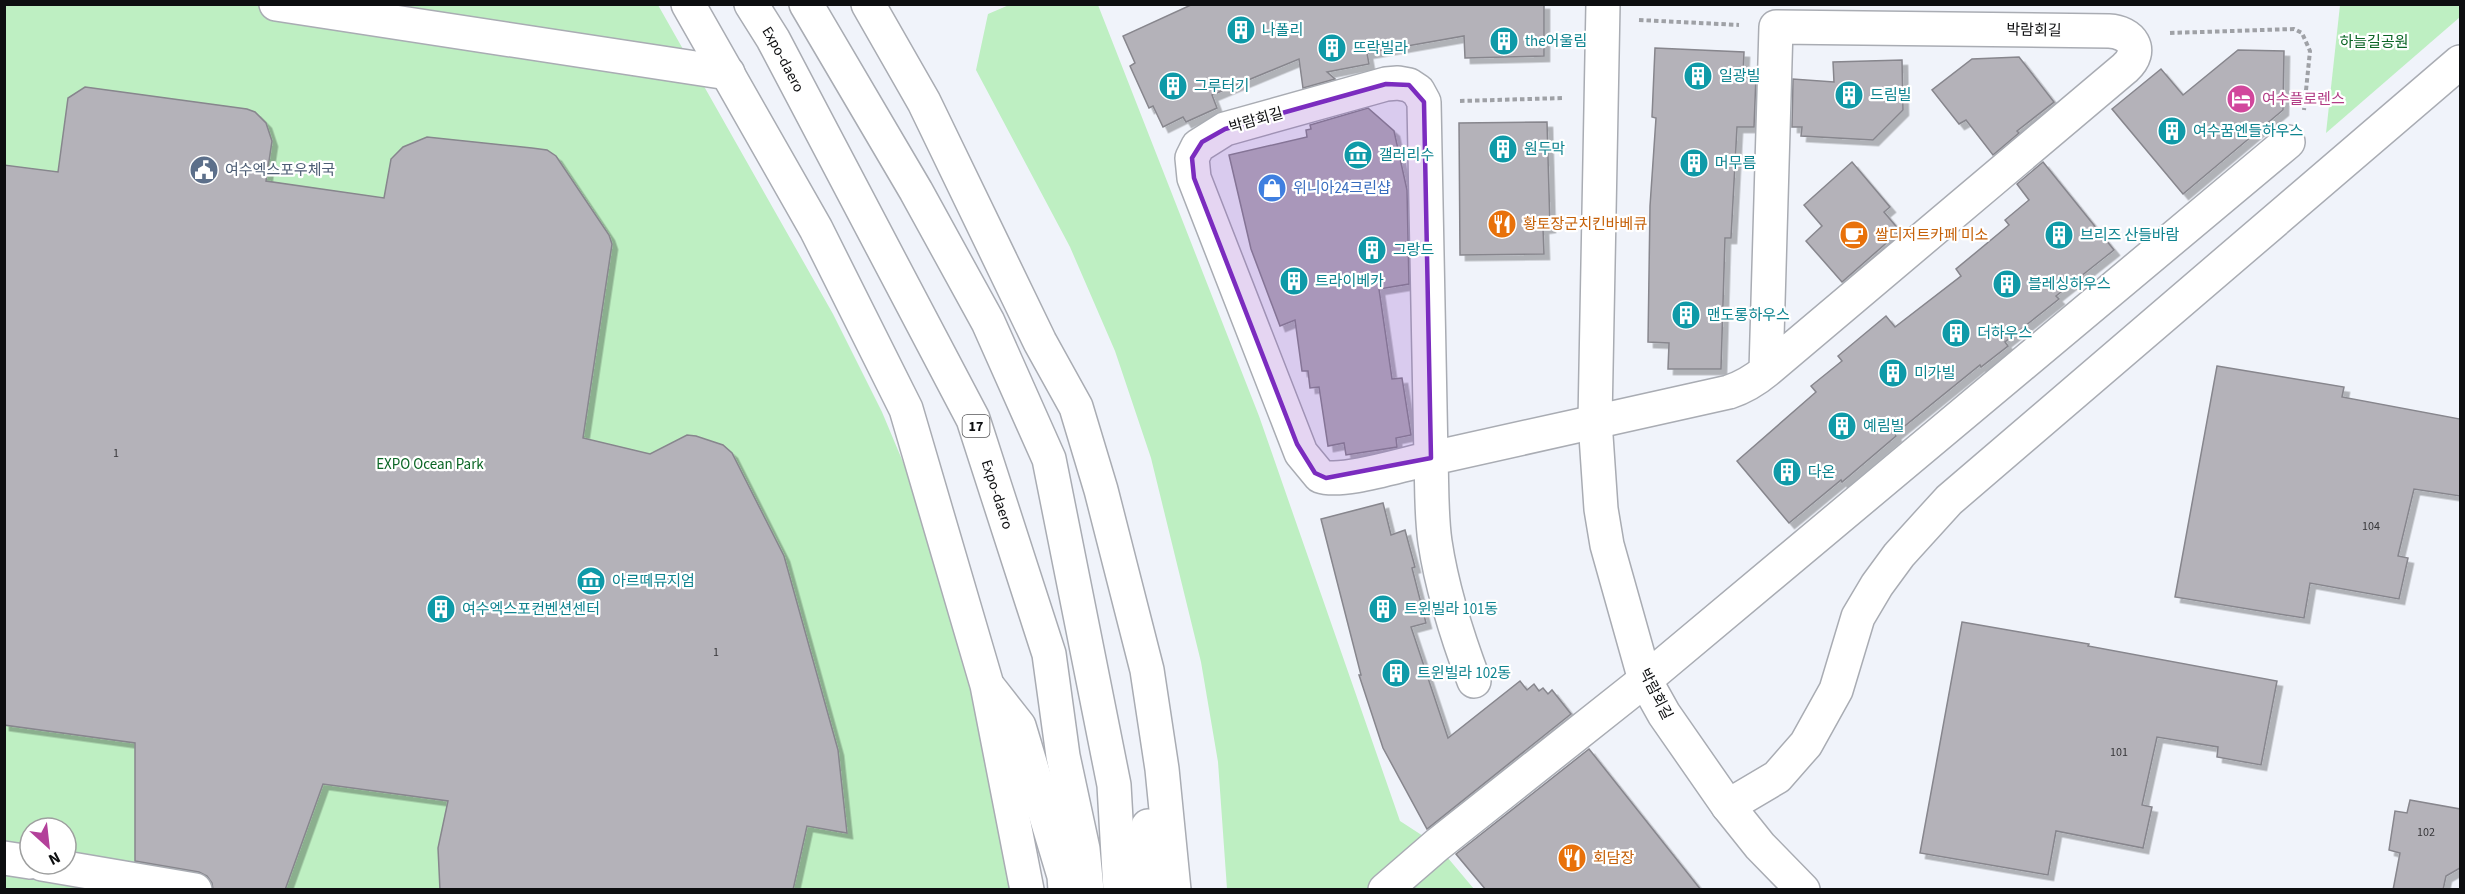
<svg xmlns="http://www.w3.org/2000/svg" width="2465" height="894" viewBox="0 0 2465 894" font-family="'Source Sans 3','Noto Sans KR',sans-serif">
<defs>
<filter id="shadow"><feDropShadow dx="5.5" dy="5.5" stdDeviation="0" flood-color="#0004"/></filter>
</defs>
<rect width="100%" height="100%" fill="#f0f3fa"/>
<g fill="#beefc2" fill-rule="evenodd">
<path d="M 5,5 L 658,5 L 833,314 L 882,412 L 926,517 L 958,621 L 1021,889 L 5,890 ZM 30,828 L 66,828 L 66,864 L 30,864 Z"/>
<path d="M 1009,5 L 1098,5 L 1259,416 L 1400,821 L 1437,845 L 1474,889 L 1227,889 L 1218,762 L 1201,662 L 1151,458 L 1115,351 L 1070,247 L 976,70 L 988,14 Z"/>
<path d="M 2340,5 L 2460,5 L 2460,17 L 2326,133 Z"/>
</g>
<g fill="#b4b2b9" stroke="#87868d" stroke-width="1.5" filter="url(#shadow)">
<path d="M 1193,4 L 1544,4 L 1544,56 L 1465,58 L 1464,36 L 1367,53 L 1369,64 L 1327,72 L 1335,79 L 1303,88 L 1299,59 L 1212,95 L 1217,108 L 1186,122 L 1183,117 L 1163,127 L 1153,106 L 1149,108 L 1130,66 L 1135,63 L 1123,36 Z"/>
<path d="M 1655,48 L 1744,52 L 1743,75 L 1756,76 L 1754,127 L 1737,127 L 1731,238 L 1725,238 L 1721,369 L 1668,369 L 1669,343 L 1648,342 L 1650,206 L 1656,118 L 1652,117 Z"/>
<path d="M 2238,50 L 2284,51 L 2283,110 L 2183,194 L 2112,109 L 2161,69 L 2183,95 Z"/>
<path d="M 2019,57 L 2054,102 L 2017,131 L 2019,133 L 1993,155 L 1966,120 L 1959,124 L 1932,90 L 1972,59 Z"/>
<path d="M 1902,60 L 1903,110 L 1873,140 L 1801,136 L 1802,127 L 1792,127 L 1793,79 L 1834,82 L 1833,62 Z"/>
<path d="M 85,87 L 247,109 L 255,112 L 266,123 L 272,141 L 266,181 L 384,198 L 391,159 L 403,147 L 427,137 L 532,148 L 547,150 L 556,156 L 609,235 L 612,244 L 583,438 L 650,454 L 687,435 L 696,436 L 723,445 L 732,453 L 784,556 L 838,750 L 847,833 L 807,826 L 793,890 L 440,890 L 438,848 L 448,801 L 323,784 L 285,890 L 213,890 L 212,883 L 207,876 L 199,872 L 135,861 L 135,743 L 4,725 L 4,165 L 58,172 L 68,98 Z"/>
<path d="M 1368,108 L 1394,131 L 1407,190 L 1409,284 L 1379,289 L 1392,379 L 1402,378 L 1411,435 L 1396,438 L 1397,447 L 1346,455 L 1344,443 L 1328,446 L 1319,387 L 1310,388 L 1308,371 L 1302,371 L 1295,320 L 1280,326 L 1251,249 L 1229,155 L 1307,137 L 1306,130 L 1311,129 L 1310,125 Z"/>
<path d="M 1547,122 L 1550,227 L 1543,228 L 1544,254 L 1460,255 L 1459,123 Z"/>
<path d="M 1852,162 L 1890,207 L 1884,212 L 1900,231 L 1842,282 L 1806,241 L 1822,226 L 1804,205 Z"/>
<path d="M 2043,162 L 2114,250 L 2056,296 L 2059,299 L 2005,342 L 2008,346 L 1981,367 L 1980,365 L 1895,434 L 1896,436 L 1842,482 L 1841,480 L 1789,523 L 1737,461 L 1816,392 L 1811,386 L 1842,361 L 1838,356 L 1886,316 L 1895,327 L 1961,276 L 1956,269 L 2009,225 L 2005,220 L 2029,200 L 2017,184 Z"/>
<path d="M 2217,366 L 2344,387 L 2342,397 L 2460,419 L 2460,496 L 2414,489 L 2398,556 L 2408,558 L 2399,599 L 2310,583 L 2304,618 L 2175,597 Z"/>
<path d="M 1383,503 L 1391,535 L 1405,530 L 1415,567 L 1412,568 L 1426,623 L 1411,627 L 1448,738 L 1520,681 L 1527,690 L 1534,684 L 1539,691 L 1543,688 L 1548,694 L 1552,690 L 1571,714 L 1427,829 L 1383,748 L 1359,675 L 1361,675 L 1321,519 Z"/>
<path d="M 1962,622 L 2089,644 L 2088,646 L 2277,681 L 2261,765 L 2217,757 L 2218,747 L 2157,737 L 2142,805 L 2152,807 L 2143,848 L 2056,831 L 2048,875 L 1920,853 Z"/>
<path d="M 1589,749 L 1701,890 L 1486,890 L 1456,854 Z"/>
<path d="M 2410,800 L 2460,809 L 2460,868 L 2446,876 L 2443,890 L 2393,890 L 2400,853 L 2389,850 L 2395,811 L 2407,813 Z"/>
</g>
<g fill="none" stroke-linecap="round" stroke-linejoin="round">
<g stroke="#a9acb3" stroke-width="36">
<g id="minor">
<path d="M 276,4 L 728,73"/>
<path d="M 1603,4 L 1595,421 L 1601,509 L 1607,545 L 1645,680 L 1664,714 L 1728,806 L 1760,846 L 1803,890"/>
<path d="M 1474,681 C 1457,636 1442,589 1435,542 C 1431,514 1432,486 1431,458 L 1424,102 L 1418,91 L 1409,85 L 1398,83 L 1386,84 L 1225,129 L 1198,146 L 1192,158 L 1194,178 L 1301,453 L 1320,476 C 1342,484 1399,465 1424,460 C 1526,438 1627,414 1729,392 C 1744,387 1754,381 1766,371 L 2125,68 C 2145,50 2131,32 2109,31 L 1776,27 L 1766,371"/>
<path d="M 1728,806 L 1777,777 L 1806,744 L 1836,690 L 1858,617 L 1877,585 L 1899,555 L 1949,500 L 2460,62"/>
<path d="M 4,858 L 30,862"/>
<path d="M 42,864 L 195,890"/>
<path d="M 1385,890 L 1437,845 L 1645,680 L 2288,142"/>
</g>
</g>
<g stroke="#a9acb3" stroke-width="36">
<g id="major">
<path d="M 688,4 L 816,229 L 906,409 L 987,685 L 1027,890"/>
<path id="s1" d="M 751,4 L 773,39 L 973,419 L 1049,654 L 1063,756 L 1083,849 L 1087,890"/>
<path d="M 806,4 L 916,191 L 988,322 L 1049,459 L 1114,785 L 1120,890"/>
<path d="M 868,4 L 924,102 L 1040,342 L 1076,407 L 1101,490 L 1147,670 L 1162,769 L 1174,890"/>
<path d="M 990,689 L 1019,726 L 1064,876 L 1065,890"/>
<path d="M 1148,826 L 1151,890"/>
</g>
</g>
<g stroke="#9fa1a6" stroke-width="4" stroke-dasharray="4.5 3" stroke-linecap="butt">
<path d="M 1639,20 L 1739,25"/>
<path d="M 2170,33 L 2294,29 L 2302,33 L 2310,51 L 2304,110"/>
<path d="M 1460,101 L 1564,98"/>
</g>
<use href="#minor" stroke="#fff" stroke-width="33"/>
<use href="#major" stroke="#fff" stroke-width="33"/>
</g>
<path fill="#7b2cbf" fill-opacity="0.2" stroke="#7b2cbf" stroke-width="4.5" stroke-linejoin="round" d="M 1386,84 L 1409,85 L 1424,102 L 1431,458 L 1326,478 L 1315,473 L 1297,444 L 1194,178 L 1192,158 L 1202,142 L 1225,129 Z"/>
<defs>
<g id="building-disc" transform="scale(1.5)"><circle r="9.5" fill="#0f9aa8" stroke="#fff"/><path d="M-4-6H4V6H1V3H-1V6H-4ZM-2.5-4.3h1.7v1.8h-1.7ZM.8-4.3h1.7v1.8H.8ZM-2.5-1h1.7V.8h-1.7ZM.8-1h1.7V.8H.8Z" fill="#fff"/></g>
<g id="hotel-disc" transform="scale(1.5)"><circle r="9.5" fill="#d1479c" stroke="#fff"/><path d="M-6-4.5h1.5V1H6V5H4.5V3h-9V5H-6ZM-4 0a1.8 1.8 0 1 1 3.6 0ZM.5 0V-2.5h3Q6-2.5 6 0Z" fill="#fff"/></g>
<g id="museum-disc" transform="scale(1.5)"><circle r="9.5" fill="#0f9aa8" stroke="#fff"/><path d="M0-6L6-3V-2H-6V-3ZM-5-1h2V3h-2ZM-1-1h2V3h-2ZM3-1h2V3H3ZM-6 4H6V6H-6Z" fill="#fff"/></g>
<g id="civic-disc" transform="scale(1.5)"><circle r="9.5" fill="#5c6f8a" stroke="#fff"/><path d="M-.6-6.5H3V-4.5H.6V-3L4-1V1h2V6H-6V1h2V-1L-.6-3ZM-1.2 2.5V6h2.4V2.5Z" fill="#fff"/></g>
<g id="shop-disc" transform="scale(1.5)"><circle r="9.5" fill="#3f7fe0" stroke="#fff"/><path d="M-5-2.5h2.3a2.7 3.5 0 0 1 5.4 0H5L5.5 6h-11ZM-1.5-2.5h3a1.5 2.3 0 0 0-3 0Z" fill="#fff"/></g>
<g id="restaurant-disc" transform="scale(1.5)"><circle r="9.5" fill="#e8710a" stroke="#fff"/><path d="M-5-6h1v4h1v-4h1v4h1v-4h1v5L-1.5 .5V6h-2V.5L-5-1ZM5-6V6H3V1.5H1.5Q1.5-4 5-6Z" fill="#fff"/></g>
<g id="cafe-disc" transform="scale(1.5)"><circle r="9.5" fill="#e8710a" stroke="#fff"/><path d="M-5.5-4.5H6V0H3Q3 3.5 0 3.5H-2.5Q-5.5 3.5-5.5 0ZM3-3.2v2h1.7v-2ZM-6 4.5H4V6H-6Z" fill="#fff"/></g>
</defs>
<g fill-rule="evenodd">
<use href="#building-disc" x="1241" y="30"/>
<use href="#building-disc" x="1504" y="41"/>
<use href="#building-disc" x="1332" y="48"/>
<use href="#building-disc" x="1698" y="76"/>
<use href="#building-disc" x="1173" y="86"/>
<use href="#building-disc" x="1849" y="95"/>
<use href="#hotel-disc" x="2241" y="99"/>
<use href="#building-disc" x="2172" y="131"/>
<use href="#building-disc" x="1503" y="149"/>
<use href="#museum-disc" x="1358" y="155"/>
<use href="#building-disc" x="1694" y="163"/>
<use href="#civic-disc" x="204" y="170"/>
<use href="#shop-disc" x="1272" y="188"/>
<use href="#restaurant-disc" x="1502" y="224"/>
<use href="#cafe-disc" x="1854" y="235"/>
<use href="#building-disc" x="2059" y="235"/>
<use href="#building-disc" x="1372" y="250"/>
<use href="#building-disc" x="1294" y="281"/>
<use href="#building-disc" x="2007" y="284"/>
<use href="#building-disc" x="1686" y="315"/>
<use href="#building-disc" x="1956" y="333"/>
<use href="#building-disc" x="1893" y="373"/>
<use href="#building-disc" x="1842" y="426"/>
<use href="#building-disc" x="1787" y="472"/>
<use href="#museum-disc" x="591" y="581"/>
<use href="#building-disc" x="441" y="609"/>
<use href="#building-disc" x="1383" y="609"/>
<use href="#building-disc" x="1396" y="673"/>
<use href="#restaurant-disc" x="1572" y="858"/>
</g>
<g text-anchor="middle" stroke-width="4.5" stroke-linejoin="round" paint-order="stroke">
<g font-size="12" fill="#37373a">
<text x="116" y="457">1</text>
<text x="2371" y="530">104</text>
<text x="716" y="656">1</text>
<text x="2119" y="756">101</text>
<text x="2426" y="836">102</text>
</g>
<rect fill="#fff" stroke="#565658" stroke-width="1.5" x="962.5" y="415" width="27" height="22" rx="4.5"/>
<g font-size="14" font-weight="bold" fill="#0d0e10">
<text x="976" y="431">17</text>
</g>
<g font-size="15" fill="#0d838f" stroke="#fff" text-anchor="start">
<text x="1262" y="35">나폴리</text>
<text x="1525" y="46">the어울림</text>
<text x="1353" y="53">뜨락빌라</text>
<text x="1719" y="81">일광빌</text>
<text x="1194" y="91">그루터기</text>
<text x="1870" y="100">드림빌</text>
<text x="2193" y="136">여수꿈엔들하우스</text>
<text x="1524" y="154">원두막</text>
<text x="1379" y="160">갤러리수</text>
<text x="1715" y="168">머무름</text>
<text x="2080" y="240">브리즈 산들바람</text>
<text x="1393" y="255">그랑드</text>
<text x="1315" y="286">트라이베카</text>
<text x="2028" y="289">블레싱하우스</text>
<text x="1707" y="320">맨도롱하우스</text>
<text x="1977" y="338">더하우스</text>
<text x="1914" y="378">미가빌</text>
<text x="1863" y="431">예림빌</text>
<text x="1808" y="477">다온</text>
<text x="612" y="586">아르떼뮤지엄</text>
<text x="462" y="614">여수엑스포컨벤션센터</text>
<text x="1404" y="614">트윈빌라 101동</text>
<text x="1417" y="678">트윈빌라 102동</text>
</g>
<g font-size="15" fill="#0d0e10" stroke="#fff">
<text transform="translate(2034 30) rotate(1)" y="5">박람회길</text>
<text dy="5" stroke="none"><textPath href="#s1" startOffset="64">Expo-daero</textPath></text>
<text transform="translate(1256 120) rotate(-16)" y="5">박람회길</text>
<text dy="5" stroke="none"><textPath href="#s1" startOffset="550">Expo-daero</textPath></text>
<text transform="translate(1656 694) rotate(63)" y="5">박람회길</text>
</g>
<g font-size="15" fill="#0b6525" stroke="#fff">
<text x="2374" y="47">하늘길공원</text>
<text x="430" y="469">EXPO Ocean Park</text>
</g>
<g font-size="15" fill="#b23c85" stroke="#fff" text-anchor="start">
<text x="2262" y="104">여수플로렌스</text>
</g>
<g font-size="15" fill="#4e5e75" stroke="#fff" text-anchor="start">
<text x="225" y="175">여수엑스포우체국</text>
</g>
<g font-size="15" fill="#366cbe" stroke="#fff" text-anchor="start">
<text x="1293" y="193">위니아24크린샵</text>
</g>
<g font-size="15" fill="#c56008" stroke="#fff" text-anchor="start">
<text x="1523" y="229">황토장군치킨바베큐</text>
<text x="1875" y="240">쌀디저트카페 미소</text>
<text x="1593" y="863">회담장</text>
</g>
</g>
<rect width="2465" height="894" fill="none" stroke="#0d0e10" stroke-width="12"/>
<g transform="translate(48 846) rotate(153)"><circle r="28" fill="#ffffff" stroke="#9e9f9f" stroke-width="1.5"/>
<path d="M0-4.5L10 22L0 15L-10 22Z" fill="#b3409a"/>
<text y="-9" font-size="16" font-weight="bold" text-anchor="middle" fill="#0d0e10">N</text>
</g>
</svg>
